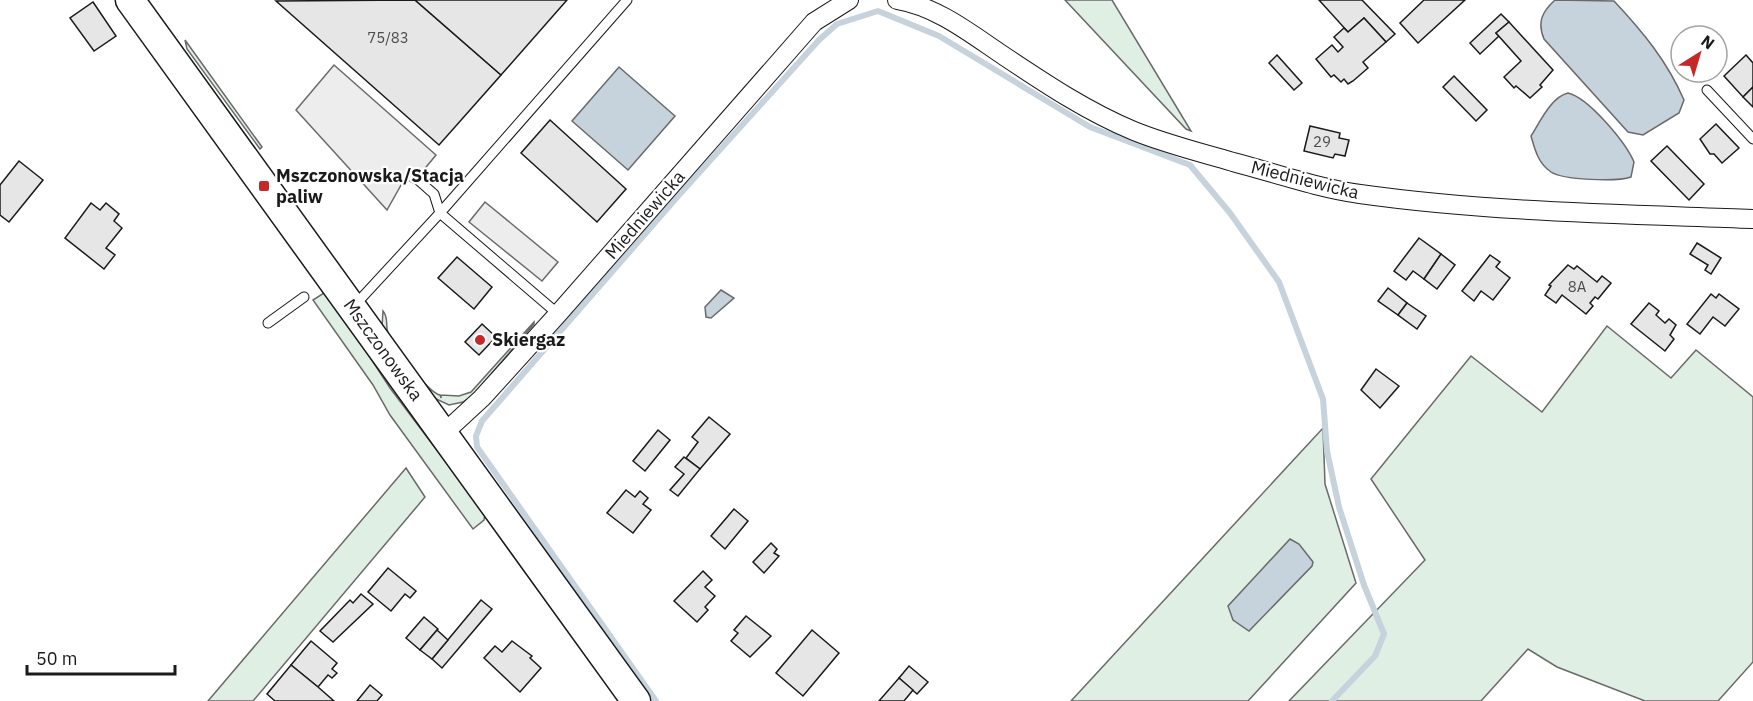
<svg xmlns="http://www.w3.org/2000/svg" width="1753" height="701" viewBox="0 0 1753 701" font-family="'IBM Plex Sans',sans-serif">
<rect width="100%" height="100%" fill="#fff"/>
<g fill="#e0efe3" stroke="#6a6a6a" stroke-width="1.5">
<path d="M 1065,0 L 1112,0 L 1191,131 L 1186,129 Z"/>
<path d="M 185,40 L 262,147 L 260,149 L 187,49 Z"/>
<path d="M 327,291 L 390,388 L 485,514 L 484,520 L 473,529 L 390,415 L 373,385 L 313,300 Z"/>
<path d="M 383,311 C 389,318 385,325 388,333 C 394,346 427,392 440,395 L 441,398 L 441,395 L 459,396 L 471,392 L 534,322 L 534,324 L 473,395 L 463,402 L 449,405 L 434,398 L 382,327 Z"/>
<path d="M 1607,326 L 1671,378 L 1696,350 L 1753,397 L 1753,662 L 1718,701 L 1645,701 L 1557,667 L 1528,649 L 1481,701 L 1289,701 L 1425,560 L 1371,479 L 1471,356 L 1542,412 Z"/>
<path d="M 1323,428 L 1325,484 L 1356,583 L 1248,701 L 1071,701 Z"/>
<path d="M 406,468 L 425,497 L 253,701 L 208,701 Z"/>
</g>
<g fill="#ededed" stroke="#6a6a6a" stroke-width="1.5">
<path d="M 334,65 L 436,155 L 413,183 L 405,178 L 387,210 L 296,110 Z"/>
<path d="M 485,202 L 558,262 L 542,281 L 469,222 Z"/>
</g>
<g fill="#c6d2dc" stroke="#6a6a6a" stroke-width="1.5">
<path d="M 1555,0 L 1614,1 C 1643,32 1667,61 1684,100 L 1679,113 L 1643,135 L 1628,132 L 1544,39 C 1537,22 1542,12 1555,0 Z"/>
<path d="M 619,67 L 675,116 L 628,170 L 572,121 Z"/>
<path d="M 1568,93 C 1589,98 1626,143 1634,162 L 1631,177 C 1617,182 1563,180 1551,172 C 1538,163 1535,150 1531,136 C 1540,122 1551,97 1568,93 Z"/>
<path d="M 721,290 L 734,298 L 711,318 L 706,317 L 705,307 Z"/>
<path d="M 1290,539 L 1299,544 L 1313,562 L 1312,566 L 1249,631 L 1233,620 L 1228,606 Z"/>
</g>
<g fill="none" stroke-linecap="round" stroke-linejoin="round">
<path stroke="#c6d2dc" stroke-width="6" d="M 656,701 L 477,447 L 476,436 L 482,421 L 679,195 L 819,40 L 837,24 L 878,11 L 939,36 L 1090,127 L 1190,165 L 1230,213 L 1279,282 L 1323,399 L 1327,451 L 1339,507 L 1364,585 L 1384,634 L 1375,656 L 1332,701"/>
</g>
<g fill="#e6e6e6" stroke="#1a1a1a" stroke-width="1.5">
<path d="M 415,0 L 501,75 L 439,145 L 276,1 Z"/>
<path d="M 415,0 L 567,0 L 501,75 Z"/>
<path d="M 1319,0 L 1362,0 L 1395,34 L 1386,42 L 1364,18 L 1348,32 Z"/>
<path d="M 1424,0 L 1465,0 L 1418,43 L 1400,23 Z"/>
<path d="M 93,2 L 116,36 L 94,51 L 70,18 Z"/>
<path d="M 1501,14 L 1509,22 L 1496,33 L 1499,36 L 1480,54 L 1470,43 Z"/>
<path d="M 1364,18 L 1386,42 L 1363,62 L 1368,68 L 1353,81 L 1348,84 L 1344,79 L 1341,82 L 1334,75 L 1331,77 L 1316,59 L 1332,45 L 1338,52 L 1343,47 L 1334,37 L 1344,28 L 1348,32 Z"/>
<path d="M 1509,22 L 1553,70 L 1540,85 L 1542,87 L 1530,98 L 1516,86 L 1514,88 L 1504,77 L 1521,61 L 1496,33 Z"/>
<path d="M 1277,55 L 1302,83 L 1294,90 L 1269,63 Z"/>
<path d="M 1746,55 L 1753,63 L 1753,87 L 1743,97 L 1724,76 Z"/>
<path d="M 1454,76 L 1487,110 L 1476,121 L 1443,87 Z"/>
<path d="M 1753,87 L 1753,107 L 1743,97 Z"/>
<path d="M 550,120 L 626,189 L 597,222 L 521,153 Z"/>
<path d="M 1716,124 L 1739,148 L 1722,163 L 1714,154 L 1710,154 L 1700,139 Z"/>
<path d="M 1310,126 L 1340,133 L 1339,138 L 1349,140 L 1345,156 L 1335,154 L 1333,158 L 1304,151 Z"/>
<path d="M 1667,146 L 1704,184 L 1689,200 L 1651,161 Z"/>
<path d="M 19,161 L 43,180 L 9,222 L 0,215 L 0,185 Z"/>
<path d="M 91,203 L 100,210 L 106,203 L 119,214 L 114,221 L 122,228 L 106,248 L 115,255 L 104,269 L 65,238 Z"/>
<path d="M 1419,238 L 1441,254 L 1424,279 L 1413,271 L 1406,280 L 1394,271 Z"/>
<path d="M 1697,243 L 1721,258 L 1711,274 L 1705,270 L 1708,265 L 1690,254 Z"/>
<path d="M 1441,254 L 1455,265 L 1437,289 L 1424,279 Z"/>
<path d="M 1490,255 L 1500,262 L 1496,267 L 1510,278 L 1493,300 L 1481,291 L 1474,301 L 1462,291 Z"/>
<path d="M 457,257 L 492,287 L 474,309 L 438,278 Z"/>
<path d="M 1568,265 L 1574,269 L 1577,266 L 1597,282 L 1602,276 L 1611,283 L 1598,299 L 1595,297 L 1590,303 L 1593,306 L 1586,314 L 1562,295 L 1556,303 L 1545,295 L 1551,286 L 1549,285 Z"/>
<path d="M 1388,288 L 1407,303 L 1398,315 L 1378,301 Z"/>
<path d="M 1711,294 L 1716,298 L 1719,294 L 1739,309 L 1725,326 L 1713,317 L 1700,334 L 1687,324 Z"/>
<path d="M 1407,303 L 1426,316 L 1417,329 L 1398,315 Z"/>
<path d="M 1649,303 L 1659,311 L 1656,315 L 1665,323 L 1669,319 L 1676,325 L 1670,335 L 1674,339 L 1665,351 L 1631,324 Z"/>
<path d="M 482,324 L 496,337 L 479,355 L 465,342 Z"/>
<path d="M 1376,369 L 1399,386 L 1380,408 L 1361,390 Z"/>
<path d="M 709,417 L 730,434 L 700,469 L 686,458 L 698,442 L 692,437 Z"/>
<path d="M 658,430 L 670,440 L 645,471 L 633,461 Z"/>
<path d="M 684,457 L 700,469 L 678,496 L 670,490 L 684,474 L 675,467 Z"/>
<path d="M 626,490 L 635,497 L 640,491 L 648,498 L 643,504 L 651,510 L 633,533 L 607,513 Z"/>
<path d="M 734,509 L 748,521 L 725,549 L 711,536 Z"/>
<path d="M 771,543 L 777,549 L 774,553 L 779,556 L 764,573 L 753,562 Z"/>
<path d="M 388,568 L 416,591 L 410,598 L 405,594 L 391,611 L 368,592 Z"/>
<path d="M 703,571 L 712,580 L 705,587 L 715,596 L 705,607 L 708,610 L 697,622 L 674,601 Z"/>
<path d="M 361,594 L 373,604 L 333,642 L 320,631 L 350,600 L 353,603 Z"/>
<path d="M 481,600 L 492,609 L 442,668 L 432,659 Z"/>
<path d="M 746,616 L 771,636 L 750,657 L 731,641 L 738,633 L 734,630 Z"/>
<path d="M 424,617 L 438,629 L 420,650 L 406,638 Z"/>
<path d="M 437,630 L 448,640 L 432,659 L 420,650 Z"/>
<path d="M 812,630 L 839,653 L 803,696 L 776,673 Z"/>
<path d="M 311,641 L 337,663 L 332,669 L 337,673 L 332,678 L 328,675 L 318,687 L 291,665 Z"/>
<path d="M 512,641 L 532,656 L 530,658 L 541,668 L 520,692 L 484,658 L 495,646 L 502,652 Z"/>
<path d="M 291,665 L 318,687 L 334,701 L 275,701 L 267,694 Z"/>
<path d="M 909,666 L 928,682 L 917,694 L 899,678 Z"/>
<path d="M 899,678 L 913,690 L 904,701 L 879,701 Z"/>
<path d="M 370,685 L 382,695 L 377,701 L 357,701 Z"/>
</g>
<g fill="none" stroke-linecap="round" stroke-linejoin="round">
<g stroke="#1a1a1a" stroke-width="11">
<g id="service">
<path d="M 1707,90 L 1753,139"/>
<path d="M 417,179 L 434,194 L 440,213 L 558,314"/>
<path d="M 355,305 L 440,213 L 627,0"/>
<path d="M 268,323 L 304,297"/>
</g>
</g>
<g stroke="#1a1a1a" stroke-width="20">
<g id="minor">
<path d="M 897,0 C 938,7 971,34 1004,56 C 1046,84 1088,112 1134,131 C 1166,144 1199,152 1233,162 C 1275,173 1317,188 1360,194 C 1487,212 1624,214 1753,219"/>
<path d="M 444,433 L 482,398 L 558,314 L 814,22 L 849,0"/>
</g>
</g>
<g stroke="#1a1a1a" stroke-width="31">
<path id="primary" d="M 130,0 L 636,701"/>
</g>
<use href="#service" stroke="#fff" stroke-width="9"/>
<use href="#minor" stroke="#fff" stroke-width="18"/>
<use href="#primary" stroke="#fff" stroke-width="28"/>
</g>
<g fill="#c62828" stroke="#fff" stroke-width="2">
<rect x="258" y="180" width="12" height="12" rx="3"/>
<circle cx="480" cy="340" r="6"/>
</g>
<g text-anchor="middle" stroke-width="4.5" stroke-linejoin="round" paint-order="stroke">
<g font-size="15" fill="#4d4d4d">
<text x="388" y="43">75/83</text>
<text x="1322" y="147">29</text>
<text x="1577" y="292">8A</text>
</g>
<g font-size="18" font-weight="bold" fill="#1a1a1a" stroke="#fff" text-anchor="start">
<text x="276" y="182">Mszczonowska/Stacja<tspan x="276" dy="21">paliw</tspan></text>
<text x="492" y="346">Skiergaz</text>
</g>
<g font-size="18" fill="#1a1a1a" stroke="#fff">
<text transform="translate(1305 180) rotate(14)" y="6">Miedniewicka</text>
<text transform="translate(645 215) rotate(-49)" y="6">Miedniewicka</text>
<text transform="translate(383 350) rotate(54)" y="6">Mszczonowska</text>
</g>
</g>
<g transform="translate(1699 54) rotate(37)"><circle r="28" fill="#ffffff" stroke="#a3a3a3" stroke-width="1.5"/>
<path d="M0-4.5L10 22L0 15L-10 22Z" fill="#c62828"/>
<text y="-9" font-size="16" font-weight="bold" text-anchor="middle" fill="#1a1a1a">N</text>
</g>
<path d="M27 665v9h148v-9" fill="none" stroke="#1a1a1a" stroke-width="3"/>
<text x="36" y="665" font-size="18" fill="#1a1a1a" stroke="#ffffff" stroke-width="4.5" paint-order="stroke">50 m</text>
</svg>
